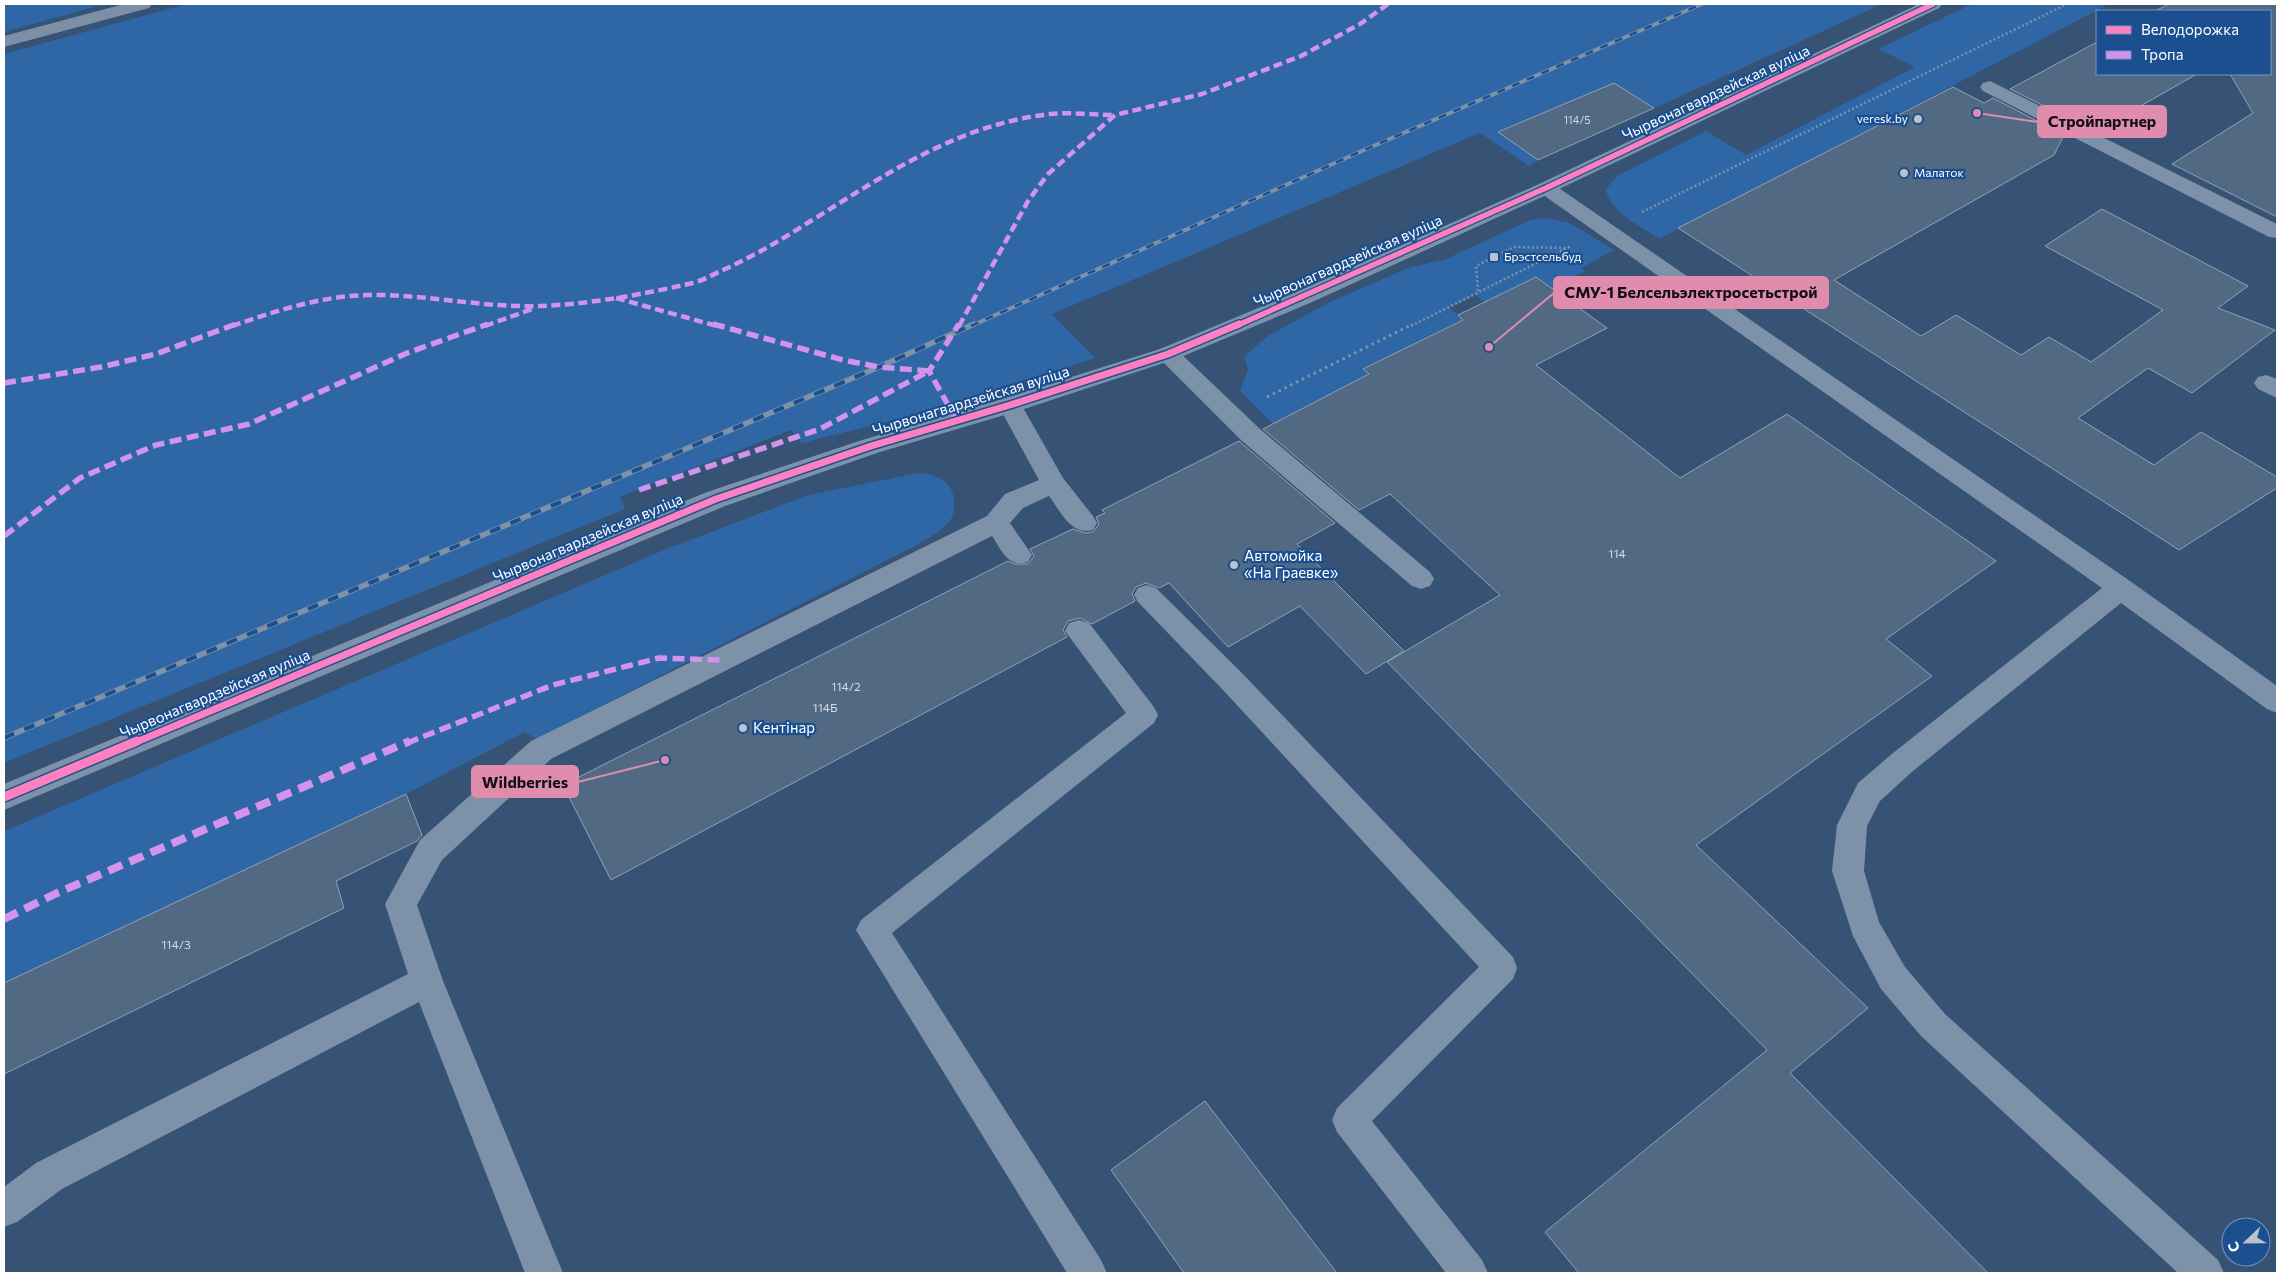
<svg xmlns="http://www.w3.org/2000/svg" width="2281" height="1277" viewBox="0 0 2281 1277" font-family="Commissioner,sans-serif">
<rect width="100%" height="100%" fill="#365274"/>
<g fill="#2f66a5">
<path d="M 4,4 L 105,4 L 4,32 Z"/>
<path d="M 187,4 L 1882,4 L 1655,108 L 1614,83 L 1499,132 L 1538,160 L 1529,166 L 1480,133 L 1052,314 L 1095,358 L 907,417 L 802,443 L 791,430 L 620,497 L 625,509 L 4,763 L 4,54 Z"/>
<path d="M 1972,4 L 2109,4 L 1659,239 C 1641,226 1609,212 1606,189 L 1617,176 L 1706,131 L 1746,155 L 1915,67 L 1878,49 Z"/>
<path d="M 1543,218 L 1570,223 L 1614,250 L 1581,268 L 1585,271 L 1552,289 L 1536,277 L 1484,302 L 1475,295 L 1450,308 L 1463,319 L 1363,369 L 1369,374 L 1273,424 L 1240,391 L 1248,370 L 1244,357 L 1269,335 L 1330,302 L 1408,268 L 1446,259 L 1528,221 Z"/>
<path d="M 918,473 C 939,474 957,484 954,508 C 954,514 951,521 946,525 C 938,533 927,539 917,545 L 536,739 L 525,732 L 406,794 L 4,983 L 4,831 L 664,550 L 808,495 Z"/>
</g>
<g fill="#526984" stroke="#92a2b6">
<path d="M 2169,4 L 2277,4 L 2277,217 L 2172,164 L 2253,113 L 2230,74 L 2270,74 L 2270,11 L 2155,11 Z"/>
<path d="M 2097,42 L 2097,74 L 2197,74 L 2100,129 L 2074,116 L 2072,120 L 2010,89 Z"/>
<path d="M 1614,83 L 1654,108 L 1538,160 L 1498,132 Z"/>
<path d="M 1953,87 L 1984,103 L 1993,98 L 2064,135 L 2054,155 L 1834,280 L 1921,336 L 1956,315 L 2021,355 L 2049,337 L 2091,362 L 2163,310 L 2045,246 L 2102,209 L 2248,286 L 2218,308 L 2275,330 L 2192,393 L 2148,368 L 2078,418 L 2154,465 L 2201,432 L 2277,477 L 2277,488 L 2179,550 L 1678,228 Z"/>
<path d="M 1536,277 L 1607,328 L 1536,365 L 1680,478 L 1787,414 L 1996,561 L 1886,639 L 1932,676 L 1696,845 L 1868,1008 L 1790,1073 L 1988,1273 L 1579,1273 L 1545,1232 L 1767,1050 L 1387,662 L 1500,595 L 1390,494 L 1359,510 L 1263,429 L 1369,374 L 1363,369 L 1463,320 L 1458,315 Z"/>
<path d="M 1239,441 L 1335,523 L 1297,544 L 1404,651 L 1366,674 L 1300,606 L 1228,647 L 1169,583 L 1159,588 L 1146,583 L 1136,587 L 1132,594 L 1135,601 L 1092,624 L 1080,618 L 1068,621 L 1063,630 L 1067,637 L 611,880 L 563,785 L 1008,561 L 1015,564 L 1028,564 L 1034,556 L 1030,549 L 1073,529 L 1085,533 L 1093,532 L 1099,524 L 1096,517 L 1105,513 L 1102,510 Z"/>
<path d="M 406,794 L 422,835 L 417,841 L 336,881 L 344,908 L 4,1074 L 4,983 Z"/>
<path d="M 1205,1101 L 1337,1273 L 1184,1273 L 1111,1170 Z"/>
</g>
<g fill="none" stroke-linecap="round" stroke-linejoin="round">
<g stroke="#7d92a8" stroke-width="2.5" stroke-dasharray="2 2.5" stroke-linecap="butt">
<path d="M 1642,212 L 2067,4"/>
<path d="M 1478,291 L 1476,266 L 1514,247 L 1566,248"/>
<path d="M 1411,326 L 1571,246"/>
</g>
<path stroke="#7d92a8" stroke-width="3" stroke-dasharray="2.5 4" stroke-linecap="butt" d="M 1267,397 L 1413,324"/>
<g fill="#7d92a8" fill-rule="evenodd">
<path d="M 1990,81 L 2277,224 L 2277,238 L 2269,237 L 1983,91 L 1980,87 L 1983,83 Z"/>
<path d="M 1546,182 L 1553,184 L 2130,581 L 2277,686 L 2277,713 L 2267,709 L 2121,603 L 1913,771 L 1880,801 L 1867,826 L 1864,871 L 1879,922 L 1905,967 L 1945,1014 L 2218,1260 L 2224,1273 L 2178,1273 L 1921,1036 L 1881,989 L 1853,936 L 1832,871 L 1837,825 L 1858,783 L 1893,753 L 2102,588 L 1539,192 L 1536,188 L 1539,184 Z"/>
<path d="M 1168,346 L 1176,349 L 1260,429 L 1430,572 L 1434,579 L 1430,586 L 1421,589 L 1412,586 L 1242,441 L 1160,359 L 1156,354 L 1160,349 Z"/>
<path d="M 2266,375 L 2277,379 L 2277,398 L 2258,389 L 2254,383 L 2258,377 Z"/>
<path d="M 1010,397 L 1018,399 L 1063,478 L 1093,516 L 1097,523 L 1093,530 C 1071,536 1061,512 1049,496 L 1023,508 L 1010,523 L 1032,555 L 1028,562 C 1008,568 1002,551 992,536 L 551,759 L 442,860 L 417,905 L 443,981 L 563,1273 L 525,1273 L 419,1002 L 62,1189 L 17,1222 L 4,1227 L 4,1187 L 36,1163 L 408,974 L 385,904 L 420,840 L 531,741 L 987,516 L 1005,494 L 1039,480 L 998,405 L 1002,399 Z"/>
<path d="M 1147,585 L 1156,588 L 1243,674 L 1513,957 L 1517,968 L 1513,979 L 1372,1121 L 1482,1260 L 1488,1273 L 1446,1273 L 1337,1132 L 1332,1120 L 1337,1108 L 1479,967 L 1223,690 L 1138,602 L 1134,595 L 1138,588 Z"/>
<path d="M 1079,620 L 1089,623 L 1154,707 L 1158,715 L 1154,723 L 892,933 L 1101,1260 L 1107,1273 L 1067,1273 L 856,930 L 861,920 L 1126,713 L 1065,631 L 1069,623 Z"/>
</g>
<path fill="#7d92a8" fill-rule="evenodd" d="M 1919,4 L 1942,4 L 1939,8 L 1553,192 L 1310,303 L 1176,359 L 1018,411 L 880,452 L 725,506 L 4,810 L 4,784 L 707,492 L 862,440 L 1002,399 L 1160,349 L 1294,293 L 1539,184 Z"/>
<path fill="#7d8ea7" fill-rule="evenodd" d="M 124,4 L 152,4 L 149,8 L 4,47 L 4,36 Z"/>
<g stroke="#7e92a7" stroke-width="4">
<path id="rail-far1" d="M 971,326 L 1355,154 L 1702,4"/>
</g>
<g stroke="#7e92a7" stroke-width="5.5">
<path id="rail" d="M 4,738 L 879,367 L 974,324"/>
</g>
<use href="#rail-far1" stroke="#1b4f8f" stroke-width="2.5" stroke-dasharray="8" stroke-linecap="butt"/>
<use href="#rail" stroke="#1b4f8f" stroke-width="4" stroke-dasharray="11" stroke-linecap="butt"/>
<g stroke="#d193ec" stroke-width="4.5" stroke-dasharray="9 4.5" stroke-linecap="butt">
<path d="M 616,298 L 717,326"/>
<path d="M 232,326 C 276,311 321,296 368,295 C 426,294 483,308 541,306 C 591,304 644,294 693,283 C 704,280 714,274 723,270 C 754,256 781,240 809,222 C 887,174 956,125 1050,114 C 1071,112 1094,115 1115,115"/>
<path d="M 485,326 L 535,308"/>
<path d="M 959,326 L 1028,201 L 1048,174 L 1115,115 L 1202,94 L 1301,56 L 1360,24 L 1388,4"/>
</g>
<g stroke="#d193ec" stroke-width="5.5" stroke-dasharray="12 5.5" stroke-linecap="butt">
<path d="M 713,324 L 843,360 L 879,367 L 929,371"/>
<path d="M 4,383 L 101,367 L 156,354 L 236,324"/>
<path d="M 957,421 L 929,371 L 959,324"/>
<path d="M 639,490 L 820,429 L 929,371"/>
<path d="M 4,536 L 80,478 L 156,445 L 249,424 L 407,353 L 488,324"/>
<path d="M 407,743 L 553,685 L 659,658 L 720,660"/>
</g>
<path stroke="#d193ec" stroke-width="8" stroke-dasharray="15 8" stroke-linecap="butt" d="M 4,919 L 57,893 L 410,741"/>
<g stroke="#1b4f8f" stroke-width="8">
<path id="cycleway-far2" d="M 1236,326 L 1546,188 L 1933,4"/>
</g>
<g stroke="#1b4f8f" stroke-width="10">
<path id="cycleway-far1" d="M 134,743 L 716,499 L 871,446 L 1010,405 L 1168,354 L 1239,324"/>
</g>
<g stroke="#1b4f8f" stroke-width="12">
<path id="cycleway" d="M 4,797 L 137,741"/>
</g>
<use href="#cycleway-far2" stroke="#ff80c0" stroke-width="5.5"/>
<use href="#cycleway-far1" stroke="#ff80c0" stroke-width="7"/>
<use href="#cycleway" stroke="#ff80c0" stroke-width="9"/>
</g>
<g fill="#b9c2ce" stroke="#1b4f8f" stroke-width="2">
<circle cx="1918" cy="119" r="5"/>
<circle cx="1904" cy="173" r="5"/>
<rect x="1489" y="252" width="10" height="10" rx="2.5"/>
<circle cx="1234" cy="565" r="5"/>
<circle cx="743" cy="728" r="5"/>
</g>
<g text-anchor="middle" stroke-width="4.5" stroke-linejoin="round" paint-order="stroke">
<g font-size="11" fill="#d4dae0">
<text x="1577" y="124">114/5</text>
</g>
<g font-size="12" fill="#fff" stroke="#1b4f8f" text-anchor="start">
<text x="1908" y="123" text-anchor="end">veresk.by</text>
<text x="1914" y="177">Малаток</text>
<text x="1504" y="261">Брэстсельбуд</text>
</g>
<g font-size="12" fill="#d4dae0">
<text x="1617" y="558">114</text>
<text x="846" y="691">114/2</text>
<text x="825" y="712">114Б</text>
<text x="176" y="949">114/3</text>
</g>
<g font-size="15" fill="#fff" stroke="#1b4f8f">
<text transform="translate(1716 93) rotate(-25)" y="5">Чырвонагвардзейская вуліца</text>
<text transform="translate(1348 261) rotate(-24)" y="5">Чырвонагвардзейская вуліца</text>
<text transform="translate(971 401) rotate(-17)" y="5">Чырвонагвардзейская вуліца</text>
<text transform="translate(588 538) rotate(-23)" y="5">Чырвонагвардзейская вуліца</text>
<text transform="translate(215 694) rotate(-23)" y="5">Чырвонагвардзейская вуліца</text>
</g>
<g font-size="15" fill="#fff" stroke="#1b4f8f" text-anchor="start">
<text x="1244" y="561">Автомойка<tspan x="1244" dy="17">«На Граевке»</tspan></text>
<text x="753" y="733">Кентінар</text>
</g>
</g>
<path fill="none" stroke="#e08cad" stroke-width="2" d="M1977 113L2038 122M1489 347L1554 293M665 760L578 782"/>
<g fill="#e08cad" stroke="#1b4f8f" stroke-width="2">
<circle cx="1977" cy="113" r="5"/>
<circle cx="1489" cy="347" r="5"/>
<circle cx="665" cy="760" r="5"/>
</g>
<g fill="#e08cad" stroke="#e08cad" stroke-width="2">
<rect x="2038" y="106" width="128" height="31" rx="5"/>
<rect x="1554" y="277" width="274" height="31" rx="5"/>
<rect x="472" y="766" width="106" height="31" rx="5"/>
</g>
<g font-size="16" text-anchor="middle" font-weight="bold" fill="#111">
<text x="2102" y="127">Стройпартнер</text>
<text x="1691" y="298">СМУ-1 Белсельэлектросетьстрой</text>
<text x="525" y="788">Wildberries</text>
</g>
<rect width="2281" height="1277" fill="none" stroke="#ffffff" stroke-width="10"/>
<rect x="2096" y="10" width="175" height="65" fill="#1b4f8f" stroke="#7695bc"/>
<rect x="2106" y="26" width="25" height="8" fill="#ff80c0" stroke="#7695bc"/>
<text x="2141" y="35" font-size="15" fill="#ffffff">Велодорожка</text>
<rect x="2106" y="51" width="25" height="8" fill="#d193ec" stroke="#7695bc"/>
<text x="2141" y="60" font-size="15" fill="#ffffff">Тропа</text>
<g transform="translate(2246 1242) rotate(248)"><circle r="24" fill="#1b4f8f" stroke="#7695bc"/>
<path d="M0-4L9 19L0 12L-9 19Z" fill="#b9c2ce"/>
<text y="-8" font-size="14" font-weight="bold" text-anchor="middle" fill="#ffffff">С</text>
</g>
</svg>
